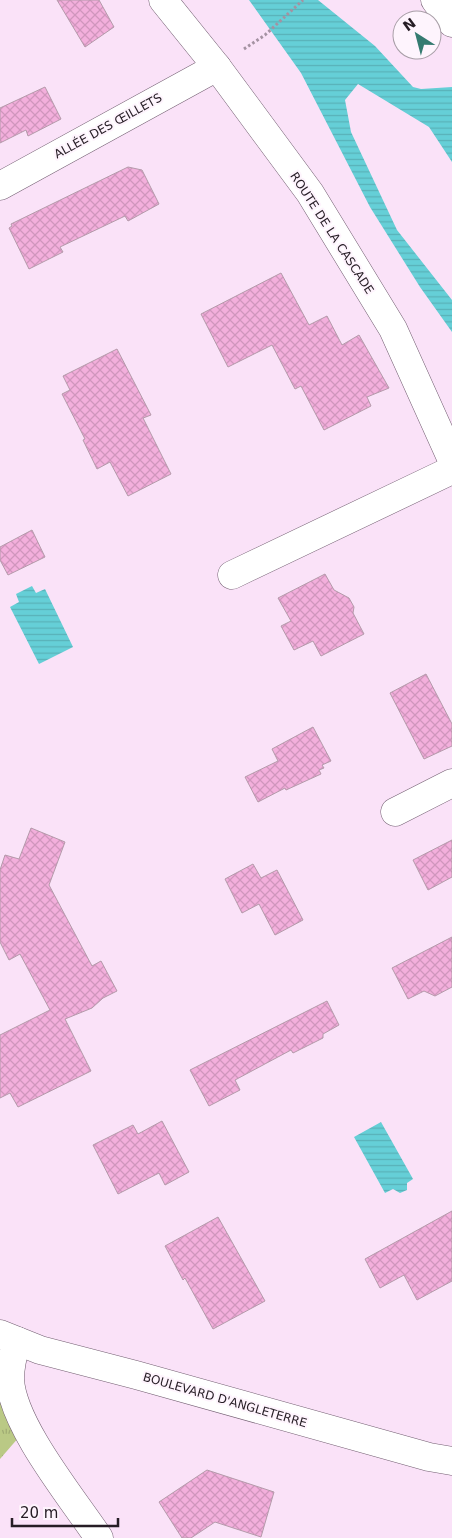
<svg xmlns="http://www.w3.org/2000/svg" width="452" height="1538" viewBox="0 0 452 1538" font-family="'DejaVu Sans',sans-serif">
<defs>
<pattern id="park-tufts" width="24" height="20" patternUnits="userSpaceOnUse" patternTransform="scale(1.25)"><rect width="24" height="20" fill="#bac985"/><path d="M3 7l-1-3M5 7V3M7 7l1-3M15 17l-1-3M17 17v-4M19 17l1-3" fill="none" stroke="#a0ac73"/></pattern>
<pattern id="water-rules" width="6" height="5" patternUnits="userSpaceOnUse" patternTransform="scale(1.25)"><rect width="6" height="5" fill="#65cfd7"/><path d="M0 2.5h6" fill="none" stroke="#58b1b8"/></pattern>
<pattern id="building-cross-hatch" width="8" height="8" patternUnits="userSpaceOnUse" patternTransform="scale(1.25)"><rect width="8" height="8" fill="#f3afdc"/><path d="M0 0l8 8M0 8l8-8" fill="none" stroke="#d096bd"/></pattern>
</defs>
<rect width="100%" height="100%" fill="#fae2f8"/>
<path fill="url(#park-tufts)" d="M 0,1397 L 26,1429 L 0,1459 Z"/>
<g fill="url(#water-rules)">
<path d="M 249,0 L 318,0 L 375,46 L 413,87 L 421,89 L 452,87 L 452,162 L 429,127 L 358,84 L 345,100 L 351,132 L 397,230 L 452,300 L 452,332 L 420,287 L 370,207 L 301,73 Z"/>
<path d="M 32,586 L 36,593 L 45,589 L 73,647 L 39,664 L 10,607 L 19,602 L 16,594 Z"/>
<path d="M 381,1122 L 413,1179 L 407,1183 L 407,1190 L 400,1193 L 393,1189 L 385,1193 L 354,1137 Z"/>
</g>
<g fill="url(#building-cross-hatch)" stroke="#b49aaa">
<path d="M 57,0 L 99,0 L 114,27 L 85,47 Z"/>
<path d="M 45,87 L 61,119 L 28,136 L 26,130 L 0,143 L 0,108 Z"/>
<path d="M 128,167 L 142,170 L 159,204 L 128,221 L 125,216 L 60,247 L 63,252 L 29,269 L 9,228 L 12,226 L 11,224 Z"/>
<path d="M 281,273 L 309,325 L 327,316 L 342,345 L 359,335 L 389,388 L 367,397 L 371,406 L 324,430 L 301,386 L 295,389 L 272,345 L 228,367 L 201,314 Z"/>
<path d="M 117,349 L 151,415 L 143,418 L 171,474 L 128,496 L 110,462 L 97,469 L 83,440 L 85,439 L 62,394 L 70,390 L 63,376 Z"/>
<path d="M 32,530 L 45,557 L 8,575 L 0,560 L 0,547 Z"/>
<path d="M 325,574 L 334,590 L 349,598 L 354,607 L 353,613 L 364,634 L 321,656 L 313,641 L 294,650 L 281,626 L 291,621 L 278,598 Z"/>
<path d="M 426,674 L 452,724 L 452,746 L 424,759 L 390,693 Z"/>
<path d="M 313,727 L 331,761 L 322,765 L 324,768 L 319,770 L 321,774 L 286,790 L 285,788 L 258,802 L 245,777 L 278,761 L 272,749 Z"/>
<path d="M 31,828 L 65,842 L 49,885 L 92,966 L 101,961 L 117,991 L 103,998 L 92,1008 L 65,1019 L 91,1071 L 18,1107 L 10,1093 L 0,1098 L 0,1035 L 50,1010 L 20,954 L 9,960 L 0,942 L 0,870 L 5,855 L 19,859 Z"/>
<path d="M 452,840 L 452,877 L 428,890 L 413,860 Z"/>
<path d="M 253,864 L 261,878 L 277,870 L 303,920 L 275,935 L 259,904 L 242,913 L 225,879 Z"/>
<path d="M 452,937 L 452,987 L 435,996 L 424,991 L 408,999 L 392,968 Z"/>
<path d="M 327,1001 L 339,1025 L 323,1034 L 323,1038 L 293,1053 L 291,1050 L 235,1080 L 240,1090 L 209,1106 L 190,1070 Z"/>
<path d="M 162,1121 L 189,1172 L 165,1185 L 159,1173 L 118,1194 L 93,1145 L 133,1125 L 138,1134 Z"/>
<path d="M 452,1211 L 452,1281 L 417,1300 L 404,1275 L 380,1288 L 365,1259 Z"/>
<path d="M 218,1217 L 265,1301 L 213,1329 L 185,1278 L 183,1280 L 165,1246 Z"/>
<path d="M 207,1470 L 274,1492 L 261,1537 L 215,1522 L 191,1538 L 182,1538 L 159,1502 Z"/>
</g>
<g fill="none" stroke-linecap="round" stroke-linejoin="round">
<g stroke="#735f72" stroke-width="29">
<g id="minor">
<path d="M 163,0 L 217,67 L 310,193 L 393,329 L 452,460"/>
<path d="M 435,0 L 452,23"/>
<path d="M 0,186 L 217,67"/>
<path d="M 232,575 L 452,470"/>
<path d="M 395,812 L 452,783"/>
<path d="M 0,1334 L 40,1350 L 136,1375 L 429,1457 L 452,1461"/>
<path d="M 17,1341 C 13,1354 10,1366 10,1379 C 12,1425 73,1499 99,1538"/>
</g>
</g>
<path stroke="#a492a2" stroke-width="3" stroke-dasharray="2.5 2.5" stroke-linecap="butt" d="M 244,49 L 265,35 L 303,0"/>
<use href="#minor" stroke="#fff" stroke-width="28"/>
</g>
<g text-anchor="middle" stroke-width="4" stroke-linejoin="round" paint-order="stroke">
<g font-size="12" fill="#261d25" stroke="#fef4fd">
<text transform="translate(108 126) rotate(-29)" y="4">ALLÉE DES ŒILLETS</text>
<text transform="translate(332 233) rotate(57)" y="4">ROUTE DE LA CASCADE</text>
<text transform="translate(225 1400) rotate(16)" y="4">BOULEVARD D'ANGLETERRE</text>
</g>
</g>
<g transform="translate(417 35) rotate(324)"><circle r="24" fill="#fef4fd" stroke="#a89ea7"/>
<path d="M0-4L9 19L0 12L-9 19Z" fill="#357b71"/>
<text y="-8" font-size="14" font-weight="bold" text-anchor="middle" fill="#261d25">N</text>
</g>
<path d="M12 1518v8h106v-8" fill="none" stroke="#261d25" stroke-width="2.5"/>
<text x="20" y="1518" font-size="15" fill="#261d25" stroke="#fef4fd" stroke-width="4" paint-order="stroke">20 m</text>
</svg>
